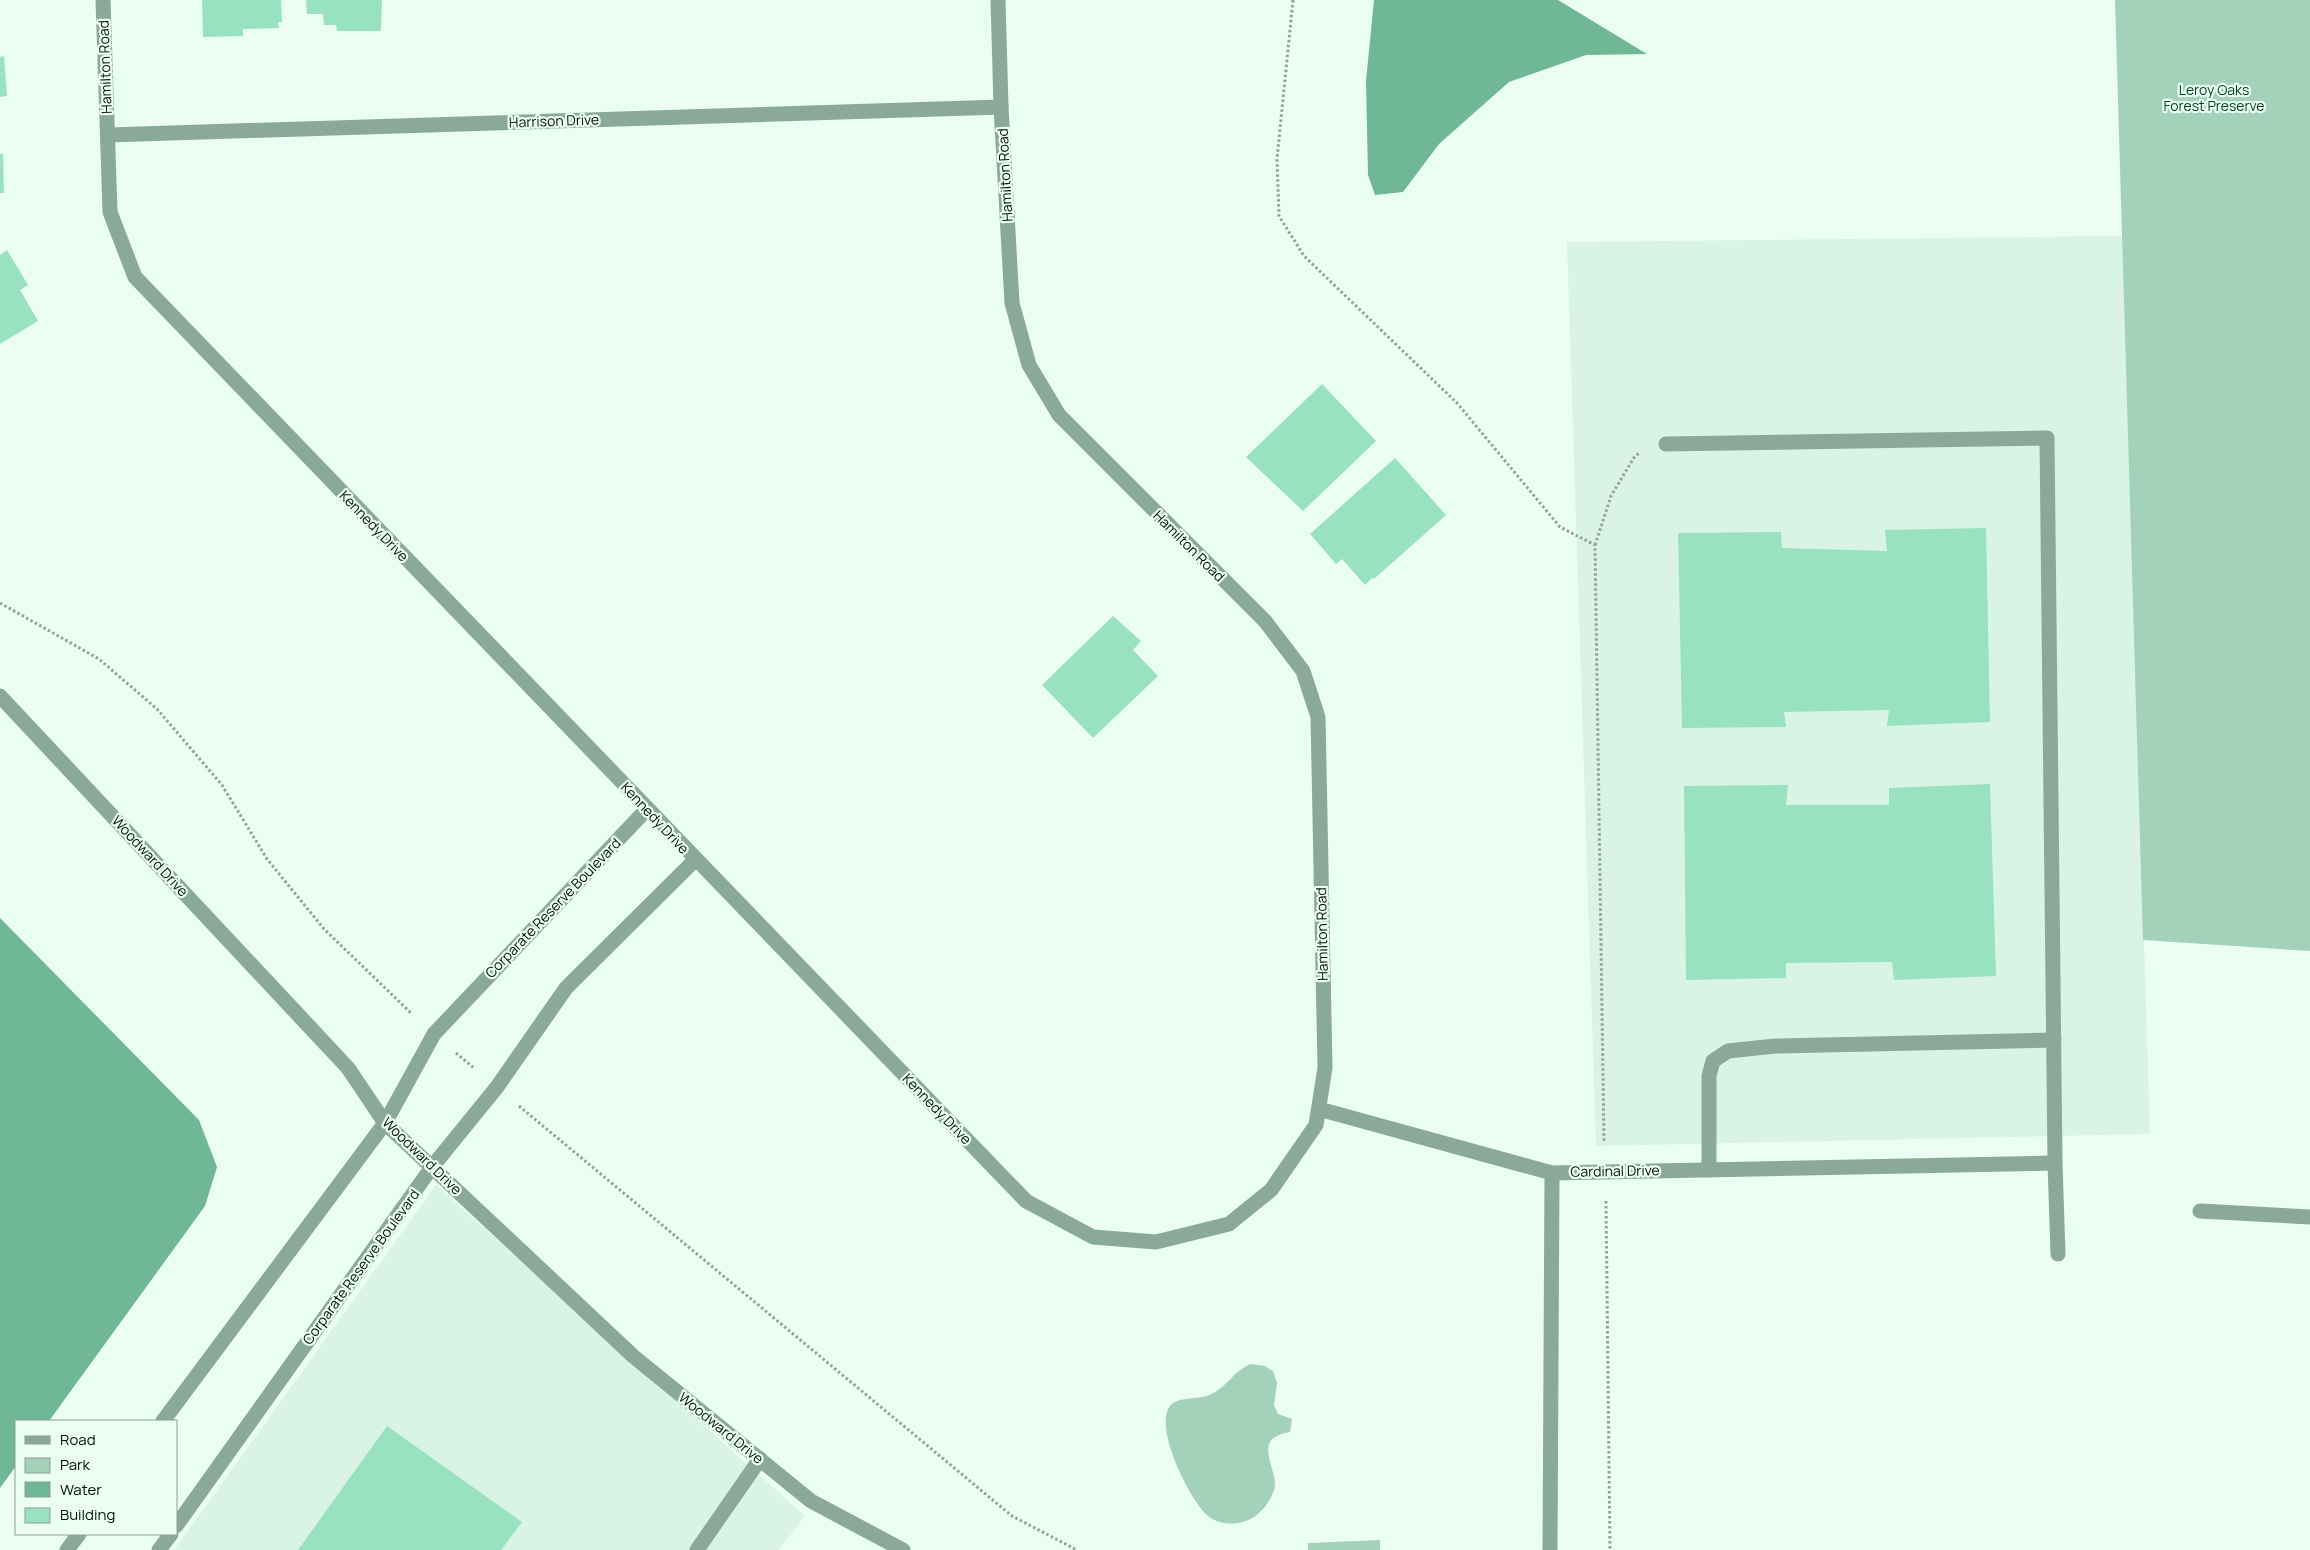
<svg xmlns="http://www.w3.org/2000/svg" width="2310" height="1550" viewBox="0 0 2310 1550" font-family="Manrope,sans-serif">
<rect width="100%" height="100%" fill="#eafef3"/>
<g fill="#d9f4e6">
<path d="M 2122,236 L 2150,1134 L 1596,1146 L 1567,242 Z"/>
<path d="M 436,1185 L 805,1516 L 779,1550 L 174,1550 Z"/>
</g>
<g fill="#a4d1ba">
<path d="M 2115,0 L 2310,0 L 2310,951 L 2143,940 Z"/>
<path d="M 1251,1364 L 1265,1366 L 1273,1371 L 1277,1383 L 1274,1405 L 1278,1414 L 1292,1419 L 1290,1432 C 1252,1438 1275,1463 1275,1486 C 1274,1494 1268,1503 1263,1509 C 1256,1517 1247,1522 1237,1523 C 1228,1525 1215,1522 1208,1516 C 1190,1501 1153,1427 1170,1406 C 1178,1396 1197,1400 1209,1395 C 1227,1388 1234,1370 1251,1364 Z"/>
<path d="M 1380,1540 L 1380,1550 L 1308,1550 L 1308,1543 Z"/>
</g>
<g fill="#6fb795">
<path d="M 1374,0 L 1558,0 L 1647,54 L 1586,55 L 1509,82 L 1439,144 L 1403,192 L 1375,195 L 1368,175 L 1366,81 Z"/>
<path d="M 0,918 L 199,1120 L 217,1167 L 205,1206 L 49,1421 L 16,1421 L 16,1466 L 0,1488 Z"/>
</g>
<g fill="#99e2bf">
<path d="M 202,0 L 281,0 L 282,22 L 278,22 L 279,28 L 243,29 L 243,36 L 203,37 Z"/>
<path d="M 306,0 L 382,0 L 381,31 L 337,31 L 336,25 L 324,25 L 323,14 L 307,14 Z"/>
<path d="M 4,56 L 7,96 L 0,97 L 0,57 Z"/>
<path d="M 0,154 L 3,154 L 4,193 L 0,193 Z"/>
<path d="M 7,250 L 28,285 L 20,290 L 38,321 L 0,344 L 0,255 Z"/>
<path d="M 1322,384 L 1376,441 L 1303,511 L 1246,457 Z"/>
<path d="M 1395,458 L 1446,515 L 1374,579 L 1372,578 L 1365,585 L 1342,559 L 1336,564 L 1310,534 Z"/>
<path d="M 1986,528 L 1990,722 L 1887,726 L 1889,710 L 1784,712 L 1786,727 L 1682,728 L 1678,533 L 1781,532 L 1782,548 L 1887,551 L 1885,530 Z"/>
<path d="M 1113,616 L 1141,641 L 1133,650 L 1158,676 L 1093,738 L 1042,685 Z"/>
<path d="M 1990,784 L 1996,976 L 1894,980 L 1892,962 L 1786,963 L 1786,978 L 1686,980 L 1684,786 L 1788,785 L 1786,805 L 1889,805 L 1889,788 Z"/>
<path d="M 387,1426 L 522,1522 L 501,1550 L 298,1550 Z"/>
</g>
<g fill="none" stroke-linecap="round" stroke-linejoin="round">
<g stroke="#94a39a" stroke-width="3" stroke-dasharray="2.5 2.5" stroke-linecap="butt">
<path d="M 1293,0 L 1277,159 L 1279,216 L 1304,256 L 1457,403 L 1560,527 L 1595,545 L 1604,1143"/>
<path d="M 1595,545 L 1611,496 L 1635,456 L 1640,453"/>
<path d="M 0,603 L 99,659 L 157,709 L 222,785 L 267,859 L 324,929 L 412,1014"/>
<path d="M 456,1053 L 474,1068"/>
<path d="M 519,1106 L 1012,1516 L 1077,1550"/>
<path d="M 1606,1201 L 1610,1550"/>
</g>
<g stroke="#8ba999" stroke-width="15">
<path d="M 103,0 L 110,212 L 135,277 L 1026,1201 L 1093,1237 L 1156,1242 L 1229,1224 L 1271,1190 L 1316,1125 L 1325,1068 L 1318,717 L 1303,671 L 1265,621 L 1059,415 L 1029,365 L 1012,303 L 1001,107 L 998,0"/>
<path d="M 108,135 L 1001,107"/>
<path d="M 1666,444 L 2047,438 L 2055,1163 L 2058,1254"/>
<path d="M 0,696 L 348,1068 L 385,1123 L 633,1356 L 811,1501 L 903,1550"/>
<path d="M 1319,1109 L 1552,1173 L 2055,1163"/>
<path d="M 1709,1170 L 1709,1076 L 1713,1061 L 1728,1051 L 1775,1046 L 2054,1040"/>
<path d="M 2200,1211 L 2310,1217"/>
<path d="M 163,1421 L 385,1123 L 434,1034 L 647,809"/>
<path d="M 176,1526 L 432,1167 L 497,1087 L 566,988 L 695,860"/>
<path d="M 67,1550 L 79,1534"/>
<path d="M 159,1550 L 171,1534"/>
<path d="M 697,1550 L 760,1459"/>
<path d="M 1550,1550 L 1552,1173"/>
</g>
</g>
<g text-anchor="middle" stroke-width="4.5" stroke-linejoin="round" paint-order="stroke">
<g font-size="14" fill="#070e0a" stroke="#eafef3">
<text transform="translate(105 67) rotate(-92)" y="5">Hamilton Road</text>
<text transform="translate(554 121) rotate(-2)" y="5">Harrison Drive</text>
<text transform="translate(1005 175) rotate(-93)" y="5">Hamilton Road</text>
<text transform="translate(374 526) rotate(46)" y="5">Kennedy Drive</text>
<text transform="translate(1189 546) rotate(45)" y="5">Hamilton Road</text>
<text transform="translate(655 818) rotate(47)" y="5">Kennedy Drive</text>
<text transform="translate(150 856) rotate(47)" y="5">Woodward Drive</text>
<text transform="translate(553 908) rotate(-46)" y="5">Corparate Reserve Boulevard</text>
<text transform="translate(1322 934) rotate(-91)" y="5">Hamilton Road</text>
<text transform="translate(937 1109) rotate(46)" y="5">Kennedy Drive</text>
<text transform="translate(422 1156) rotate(44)" y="5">Woodward Drive</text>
<text transform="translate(1615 1171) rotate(-1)" y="5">Cardinal Drive</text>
<text transform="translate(361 1267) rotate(-54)" y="5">Corparate Reserve Boulevard</text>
<text transform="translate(721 1428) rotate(39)" y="5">Woodward Drive</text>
</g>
<g font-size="14" fill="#003d27" stroke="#eafef3">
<text x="2214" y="95">Leroy Oaks<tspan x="2214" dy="16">Forest Preserve</tspan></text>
</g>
</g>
<rect x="15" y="1420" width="162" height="115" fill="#eafef3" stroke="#8f9e96"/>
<rect x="25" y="1436" width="25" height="8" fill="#8ba999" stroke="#8f9e96"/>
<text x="60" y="1445" font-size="15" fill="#070e0a">Road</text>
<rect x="25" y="1458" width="25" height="15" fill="#a4d1ba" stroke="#8f9e96"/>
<text x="60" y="1470" font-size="15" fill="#070e0a">Park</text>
<rect x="25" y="1482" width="25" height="15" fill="#6fb795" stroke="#8f9e96"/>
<text x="60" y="1495" font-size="15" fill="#070e0a">Water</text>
<rect x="25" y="1508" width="25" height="15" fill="#99e2bf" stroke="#8f9e96"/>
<text x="60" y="1520" font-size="15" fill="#070e0a">Building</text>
</svg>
